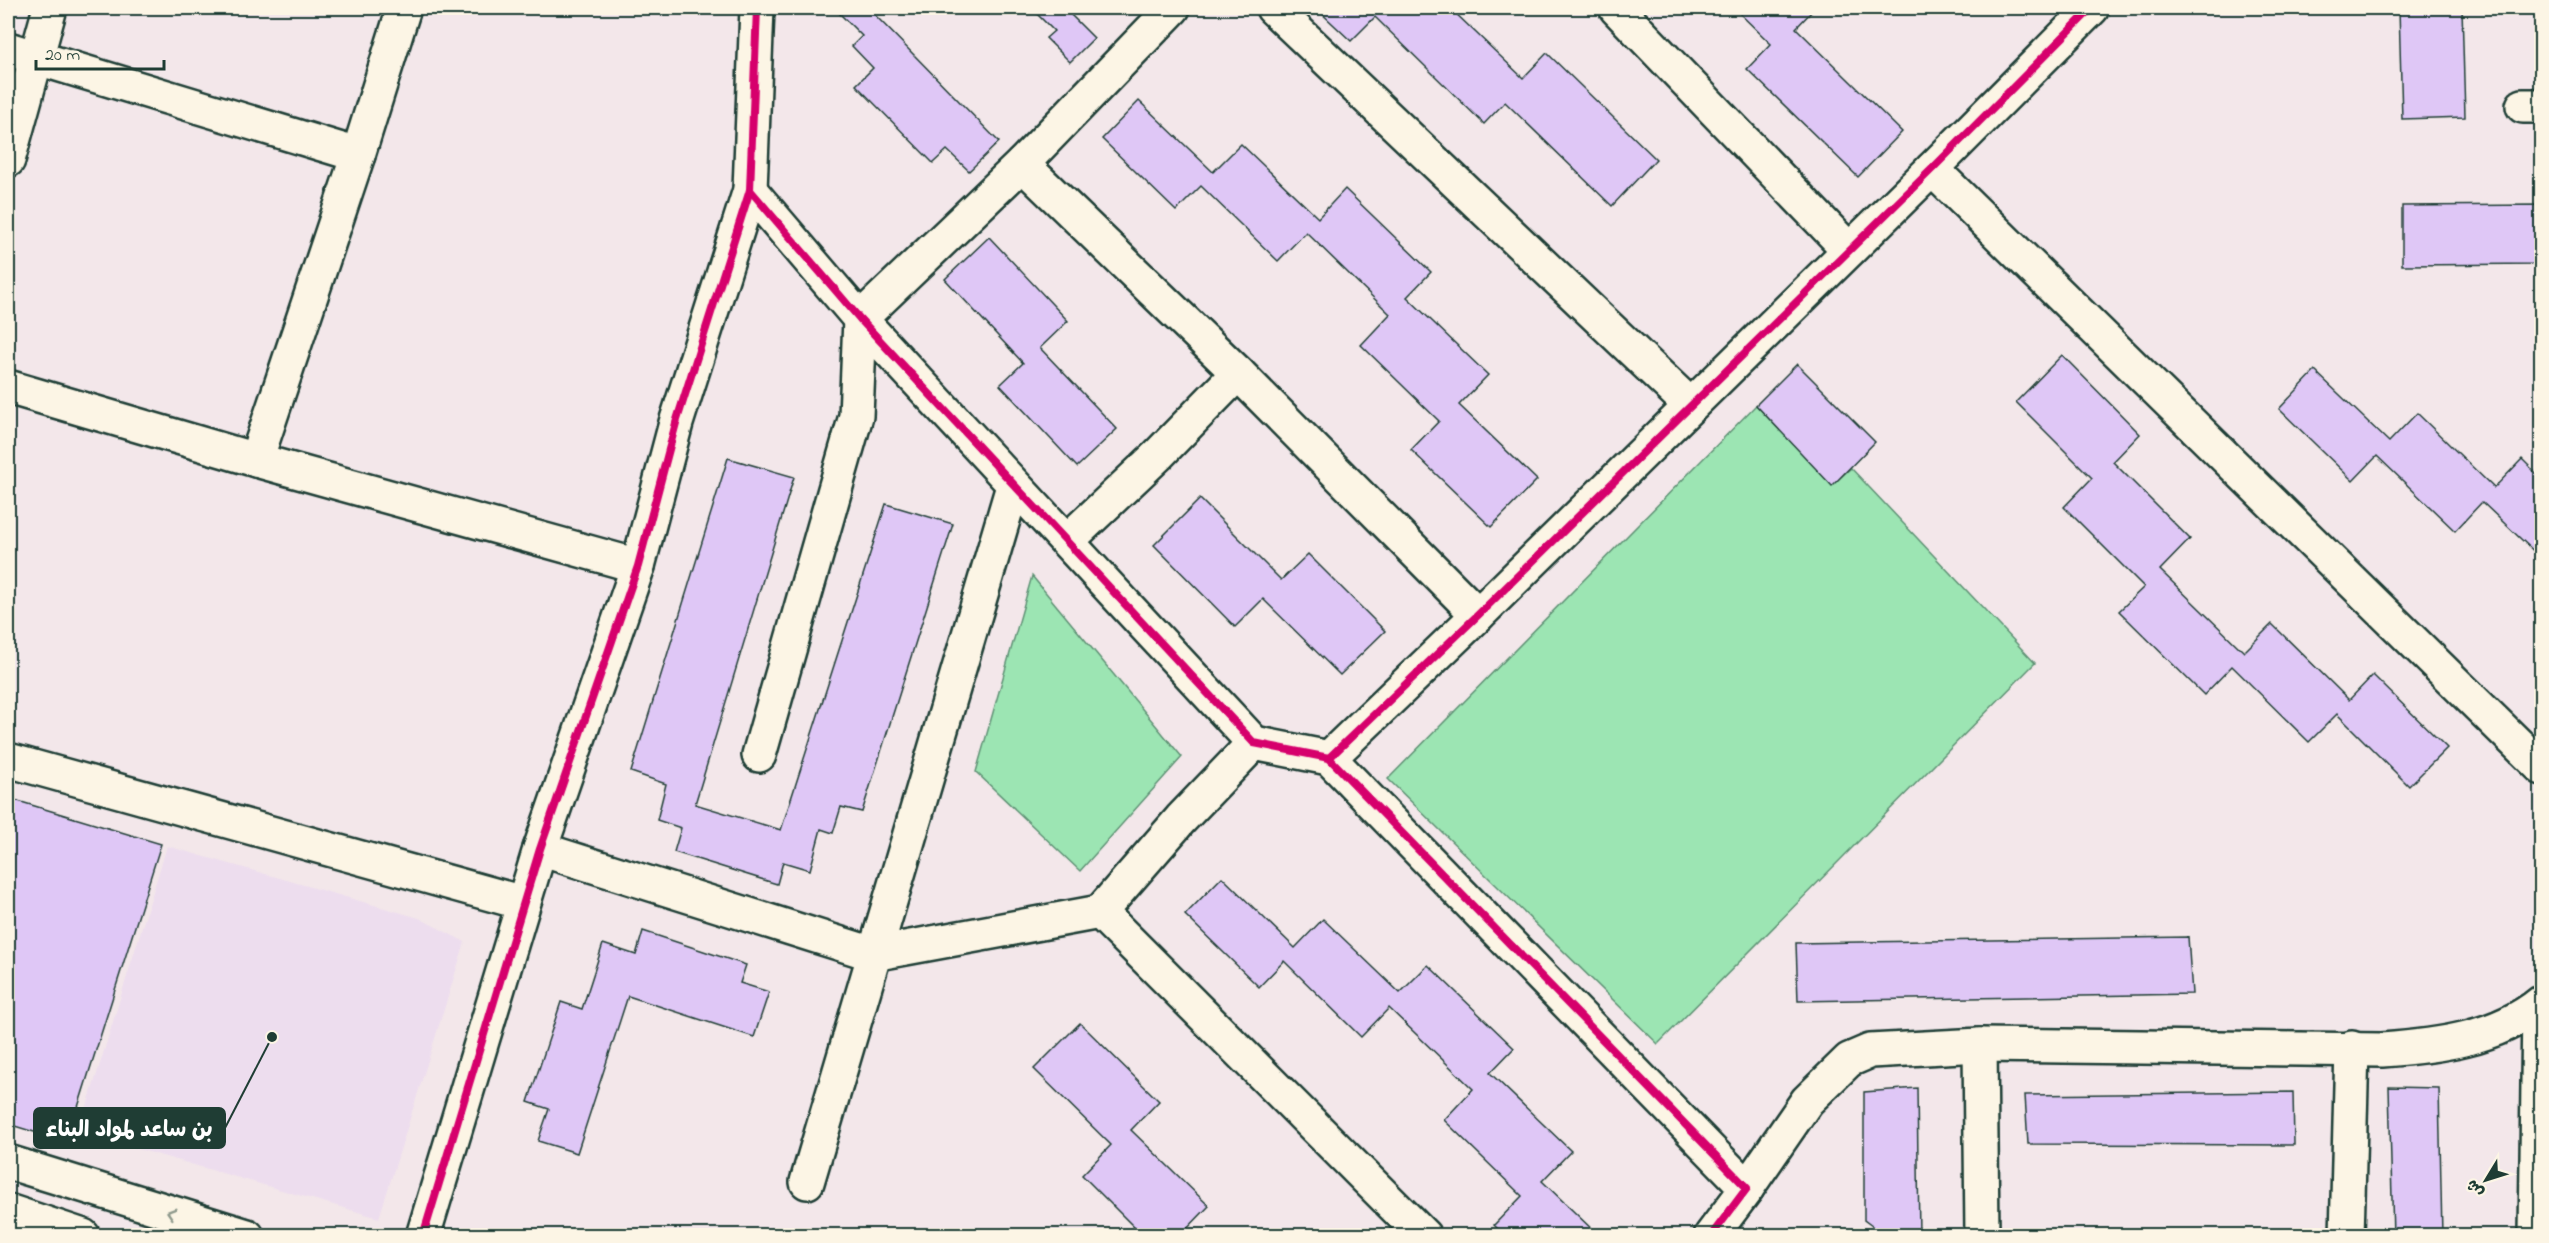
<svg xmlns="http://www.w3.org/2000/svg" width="2549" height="1243" viewBox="0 0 2549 1243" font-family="'Indie Flower','Playpen Sans Arabic',sans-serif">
<rect width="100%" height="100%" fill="#f3e7ea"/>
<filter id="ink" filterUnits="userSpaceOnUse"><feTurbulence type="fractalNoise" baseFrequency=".0167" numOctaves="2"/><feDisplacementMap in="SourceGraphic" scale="12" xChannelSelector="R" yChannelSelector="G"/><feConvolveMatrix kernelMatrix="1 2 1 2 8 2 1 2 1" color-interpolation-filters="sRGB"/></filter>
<g filter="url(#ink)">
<path fill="#edddee" d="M 167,846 L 419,918 L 465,942 L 379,1218 L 79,1132 Z"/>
<g fill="#9ce5b3" stroke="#5e9174" stroke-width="1.5">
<path d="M 1756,405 L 1832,485 L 1851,468 L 2035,663 L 1658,1044 L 1388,779 Z"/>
<path d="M 1032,576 L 1182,757 L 1080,871 L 976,772 Z"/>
</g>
<g fill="#dfc7f6" stroke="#1f3d34" stroke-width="1.5">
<path d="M 834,8 L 876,8 L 872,12 L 999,142 L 969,171 L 947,150 L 933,163 L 856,85 L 873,68 L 852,46 L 862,36 Z"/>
<path d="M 1031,8 L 1074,8 L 1069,13 L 1094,38 L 1070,62 L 1046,38 L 1054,31 Z"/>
<path d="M 1316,8 L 1450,8 L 1523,78 L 1547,53 L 1656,159 L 1612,206 L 1505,102 L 1484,124 L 1375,17 L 1351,41 Z"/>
<path d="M 1734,8 L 1815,8 L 1796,28 L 1902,132 L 1858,177 L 1747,69 L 1771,44 Z"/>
<path d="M 2399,8 L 2462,8 L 2465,117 L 2402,119 Z"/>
<path d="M 1139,101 L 1213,172 L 1241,144 L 1318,218 L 1345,189 L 1431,272 L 1407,297 L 1488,375 L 1459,405 L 1537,480 L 1491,527 L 1411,450 L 1439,421 L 1361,345 L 1390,314 L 1306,232 L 1278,261 L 1201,186 L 1176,211 L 1102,139 Z"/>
<path d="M 2542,205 L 2542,264 L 2402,265 L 2402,206 Z"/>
<path d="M 989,237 L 1068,321 L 1040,348 L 1117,429 L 1077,467 L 1000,385 L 1023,363 L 945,279 Z"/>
<path d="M 2062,355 L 2140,434 L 2113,462 L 2190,539 L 2160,570 L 2244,652 L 2272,624 L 2349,700 L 2373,675 L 2447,748 L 2409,786 L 2337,714 L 2309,742 L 2232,666 L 2204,695 L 2119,611 L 2144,587 L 2064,507 L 2092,478 L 2016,402 Z"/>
<path d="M 1797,364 L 1875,442 L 1832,486 L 1756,405 Z"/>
<path d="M 2315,371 L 2389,442 L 2417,413 L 2494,488 L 2522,459 L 2542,479 L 2542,559 L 2482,502 L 2455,531 L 2377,456 L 2353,481 L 2279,409 Z"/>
<path d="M 728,458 L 794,477 L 695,804 L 781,830 L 886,504 L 953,524 L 862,812 L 841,807 L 833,833 L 821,829 L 810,870 L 783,862 L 777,884 L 674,852 L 681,828 L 657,820 L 666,784 L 631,772 Z"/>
<path d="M 1200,499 L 1281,580 L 1308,554 L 1385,631 L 1340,675 L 1263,599 L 1235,627 L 1154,545 Z"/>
<path d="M 8,798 L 161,844 L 67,1142 L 8,1124 Z"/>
<path d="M 1222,877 L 1295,948 L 1323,919 L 1400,993 L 1428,965 L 1514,1048 L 1490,1073 L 1571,1151 L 1542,1181 L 1599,1236 L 1505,1236 L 1494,1225 L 1522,1196 L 1444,1120 L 1473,1089 L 1389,1008 L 1361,1037 L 1284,961 L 1259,987 L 1185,915 Z"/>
<path d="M 643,931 L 746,965 L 740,983 L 769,992 L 754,1037 L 628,996 L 577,1153 L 538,1141 L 549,1109 L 528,1102 L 561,1002 L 582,1009 L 603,944 L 636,955 Z"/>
<path d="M 2188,937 L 2192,994 L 1798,1001 L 1796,943 Z"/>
<path d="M 1080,1023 L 1159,1101 L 1131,1130 L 1209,1206 L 1180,1236 L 1143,1236 L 1082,1175 L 1111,1145 L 1034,1069 Z"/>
<path d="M 2389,1087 L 2439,1088 L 2442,1236 L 2393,1236 Z"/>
<path d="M 1917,1088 L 1919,1236 L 1872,1236 L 1872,1226 L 1864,1220 L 1864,1092 Z"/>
<path d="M 2293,1092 L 2294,1145 L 2028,1144 L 2025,1095 Z"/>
</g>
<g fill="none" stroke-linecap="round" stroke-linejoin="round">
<g stroke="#1f3d34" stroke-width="38">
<g id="minor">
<path d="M 1273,8 L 1690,405"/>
<path d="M 1616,8 L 1849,250"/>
<path d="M 8,49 L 358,155"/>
<path d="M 2523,106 L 2542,106"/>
<path d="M 8,160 L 50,8"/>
<path d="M 1022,164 L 1238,373 L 1478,615"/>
<path d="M 1932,169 L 2542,768"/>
<path d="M 750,190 L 860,319 L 1254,743 L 1329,758 L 1747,1188 L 1711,1236"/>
<path d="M 8,387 L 256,460 L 638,566"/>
<path d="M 256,460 L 358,155 L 404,8"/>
<path d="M 1067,541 L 1158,455 L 1238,373"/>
<path d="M 759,755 L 856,416 L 860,319 L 1022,164 L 1173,8"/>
<path d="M 1329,758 L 1478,615 L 1932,169 L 2092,8"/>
<path d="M 8,760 L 523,903"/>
<path d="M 540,849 L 873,954 L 1100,912 L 1181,819 L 1254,743"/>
<path d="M 1100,912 L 1424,1236"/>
<path d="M 1980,1045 L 1982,1236"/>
<path d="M 807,1182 L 1013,486"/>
<path d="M 1747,1188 L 1807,1101 L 1849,1060 L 1870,1051 L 1980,1045 L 2382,1050 C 2437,1046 2497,1039 2542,1002"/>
<path d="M 423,1236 L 540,849 L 638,566 L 676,423 L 750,190 L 757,8"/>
<path d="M 2347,1236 L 2352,1048"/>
<path d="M 2536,1236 L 2539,1005"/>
</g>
</g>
<g stroke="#1f3d34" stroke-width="38">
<g id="tertiary">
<path d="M 8,1162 L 247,1236"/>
<path d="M 8,1211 L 83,1236"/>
</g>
</g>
<use href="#minor" stroke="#fcf5e5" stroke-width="33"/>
<use href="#tertiary" stroke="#fcf5e5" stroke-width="33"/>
<g stroke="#fcf5e5" stroke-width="11">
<g id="cycleway">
<path d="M 750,190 L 860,319 L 1254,743 L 1329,758 L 1747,1188 L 1711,1236"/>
<path d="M 1329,758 L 1478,615 L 1932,169 L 2092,8"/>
<path d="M 423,1236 L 540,849 L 638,566 L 676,423 L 750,190 L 757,8"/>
</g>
</g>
<use href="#cycleway" stroke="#d6006c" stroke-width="8"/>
</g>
<defs><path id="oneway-chevron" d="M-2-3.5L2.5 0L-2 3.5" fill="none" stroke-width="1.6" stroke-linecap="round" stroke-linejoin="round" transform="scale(1.5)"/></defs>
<use stroke="#8e998c" href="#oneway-chevron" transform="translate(171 1213) rotate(-163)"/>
</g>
<path fill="none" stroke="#1f3d34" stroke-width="2" d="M272 1037L225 1128"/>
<circle fill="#1f3d34" stroke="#fcf5e5" stroke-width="2" cx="272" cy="1037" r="6"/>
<rect fill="#1f3d34" stroke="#1f3d34" stroke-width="2" x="34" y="1108" width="191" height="40" rx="6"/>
<g font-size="22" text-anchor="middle" font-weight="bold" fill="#fff">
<text x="129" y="1136">بن ساعد لمواد البناء</text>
</g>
<rect width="2549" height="1243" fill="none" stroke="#fcf5e5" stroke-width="30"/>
<rect x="15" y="15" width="2519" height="1213" fill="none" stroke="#1f3d34" stroke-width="2" filter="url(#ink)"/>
<g transform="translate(2486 1180) rotate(232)" stroke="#fcf5e5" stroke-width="4.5" paint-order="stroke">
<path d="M0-4.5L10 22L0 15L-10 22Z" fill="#1f3d34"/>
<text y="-9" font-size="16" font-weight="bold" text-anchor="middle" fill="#1f3d34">ش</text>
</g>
<path d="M36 60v9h128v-9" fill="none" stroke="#1f3d34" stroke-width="3"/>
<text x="45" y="60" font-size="18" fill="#1f3d34" stroke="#fcf5e5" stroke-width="4.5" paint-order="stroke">20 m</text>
</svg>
